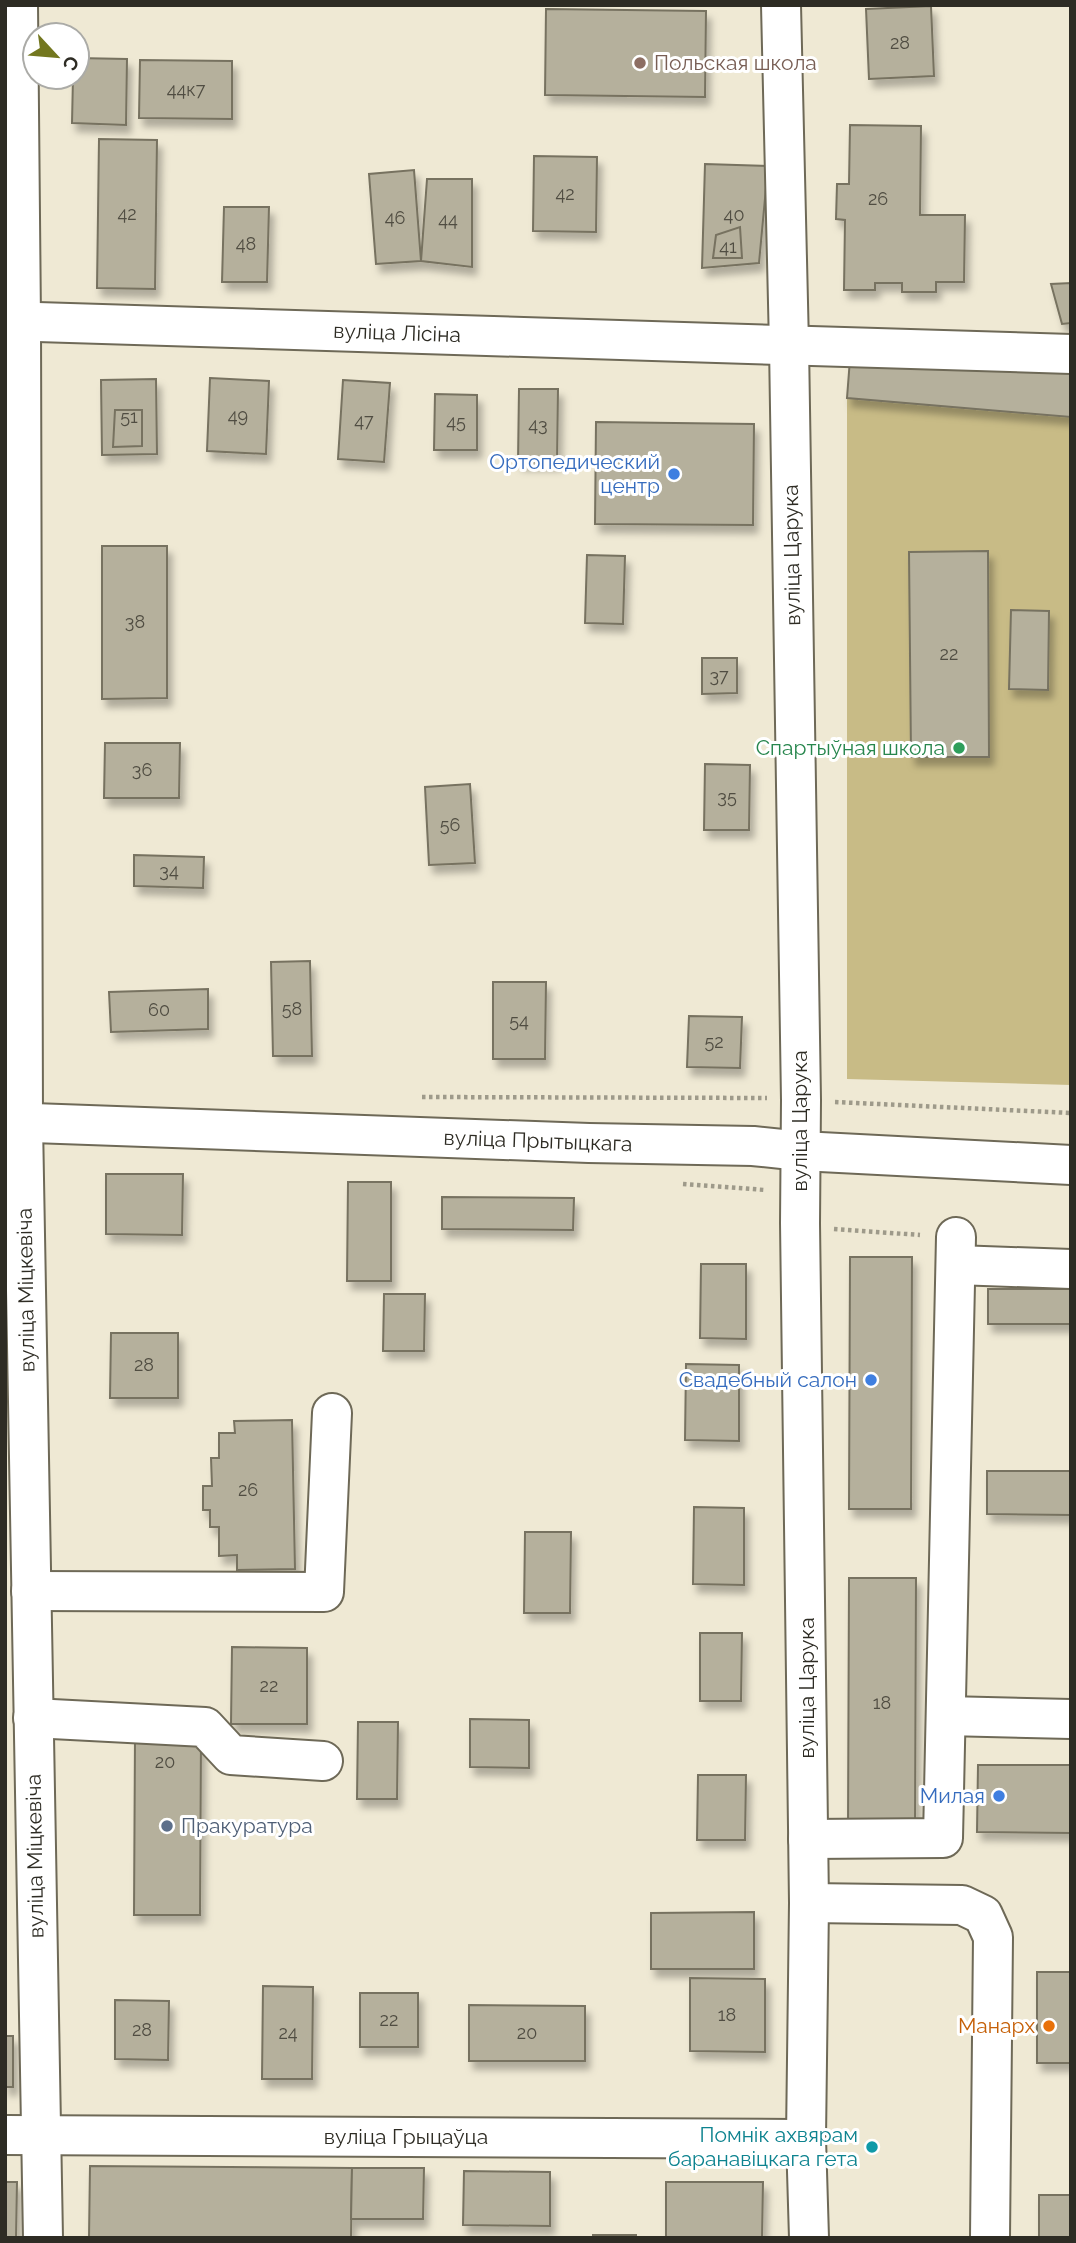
<svg xmlns="http://www.w3.org/2000/svg" width="1076" height="2243" viewBox="0 0 1076 2243" font-family="Raleway,sans-serif">
<defs>
<filter id="shadow"><feDropShadow dx="4.5" dy="8" stdDeviation="3.5" flood-color="#0004"/></filter>
</defs>
<rect width="100%" height="100%" fill="#efe9d4"/>
<path fill="#c8bb86" d="M 847,398 L 1071,417 L 1071,1085 L 847,1079 Z"/>
<g fill="#b5b09c" stroke="#777260" stroke-width="2" filter="url(#shadow)">
<path d="M 931,6 L 934,76 L 869,79 L 866,9 Z"/>
<path d="M 546,9 L 706,11 L 705,97 L 545,95 Z"/>
<path d="M 77,58 L 127,59 L 126,125 L 72,123 L 73,77 L 77,77 Z"/>
<path d="M 140,60 L 232,61 L 232,119 L 139,118 Z"/>
<path d="M 850,125 L 921,126 L 920,215 L 965,215 L 964,282 L 936,282 L 936,292 L 902,292 L 902,283 L 875,283 L 875,290 L 844,290 L 845,220 L 836,219 L 837,184 L 849,184 Z"/>
<path d="M 99,139 L 157,140 L 155,289 L 97,288 Z"/>
<path d="M 534,156 L 597,157 L 596,232 L 533,231 Z"/>
<path d="M 705,164 L 768,166 L 759,263 L 702,268 Z"/>
<path d="M 414,170 L 421,261 L 376,264 L 369,174 Z"/>
<path d="M 427,179 L 472,179 L 472,267 L 421,261 Z"/>
<path d="M 224,207 L 269,207 L 267,282 L 222,282 Z"/>
<path d="M 740,227 L 742,258 L 713,258 L 716,235 Z"/>
<path d="M 1071,283 L 1071,323 L 1062,324 L 1051,284 Z"/>
<path d="M 850,359 L 1071,370 L 1071,417 L 847,398 Z"/>
<path d="M 210,378 L 269,381 L 266,454 L 207,451 Z"/>
<path d="M 156,379 L 157,454 L 102,455 L 101,380 Z"/>
<path d="M 343,380 L 390,383 L 384,462 L 338,459 Z"/>
<path d="M 519,389 L 558,389 L 557,462 L 518,462 Z"/>
<path d="M 435,394 L 477,395 L 477,450 L 434,450 Z"/>
<path d="M 115,410 L 142,410 L 142,446 L 113,447 Z"/>
<path d="M 596,422 L 754,424 L 753,525 L 595,524 Z"/>
<path d="M 102,546 L 167,546 L 167,698 L 102,699 Z"/>
<path d="M 988,551 L 989,757 L 911,757 L 909,552 Z"/>
<path d="M 587,555 L 625,556 L 623,624 L 585,623 Z"/>
<path d="M 1011,610 L 1049,611 L 1048,690 L 1009,689 Z"/>
<path d="M 702,658 L 737,658 L 737,693 L 702,694 Z"/>
<path d="M 105,743 L 180,743 L 179,798 L 104,798 Z"/>
<path d="M 705,764 L 750,765 L 749,830 L 704,830 Z"/>
<path d="M 470,784 L 475,863 L 429,865 L 425,787 Z"/>
<path d="M 134,855 L 204,857 L 203,888 L 134,886 Z"/>
<path d="M 310,961 L 312,1056 L 273,1056 L 271,962 Z"/>
<path d="M 493,982 L 546,982 L 545,1059 L 493,1059 Z"/>
<path d="M 208,989 L 208,1029 L 111,1032 L 109,992 Z"/>
<path d="M 689,1016 L 742,1017 L 740,1068 L 687,1067 Z"/>
<path d="M 106,1174 L 183,1174 L 182,1235 L 106,1234 Z"/>
<path d="M 348,1182 L 391,1182 L 391,1281 L 347,1281 Z"/>
<path d="M 442,1197 L 574,1198 L 573,1230 L 442,1229 Z"/>
<path d="M 850,1257 L 912,1257 L 911,1509 L 849,1509 Z"/>
<path d="M 701,1264 L 746,1264 L 746,1339 L 700,1338 Z"/>
<rect x="988" y="1289" width="83" height="35"/>
<path d="M 384,1294 L 425,1294 L 424,1351 L 383,1351 Z"/>
<path d="M 111,1333 L 178,1333 L 178,1398 L 110,1398 Z"/>
<path d="M 686,1364 L 739,1365 L 739,1441 L 685,1440 Z"/>
<path d="M 292,1420 L 295,1569 L 237,1570 L 237,1555 L 219,1556 L 219,1527 L 210,1527 L 210,1510 L 203,1510 L 203,1486 L 212,1486 L 211,1458 L 219,1458 L 219,1433 L 235,1433 L 234,1421 Z"/>
<path d="M 987,1471 L 1071,1471 L 1071,1515 L 987,1514 Z"/>
<path d="M 694,1507 L 744,1508 L 744,1585 L 693,1584 Z"/>
<path d="M 525,1532 L 571,1532 L 570,1613 L 524,1613 Z"/>
<path d="M 849,1578 L 916,1578 L 915,1828 L 848,1829 Z"/>
<path d="M 700,1633 L 742,1633 L 741,1701 L 700,1701 Z"/>
<path d="M 232,1647 L 307,1648 L 307,1724 L 231,1724 Z"/>
<path d="M 470,1719 L 529,1720 L 529,1768 L 470,1767 Z"/>
<path d="M 358,1722 L 398,1722 L 397,1799 L 357,1799 Z"/>
<path d="M 135,1737 L 201,1738 L 200,1915 L 134,1915 Z"/>
<path d="M 978,1765 L 1071,1765 L 1071,1833 L 977,1832 Z"/>
<path d="M 698,1775 L 746,1775 L 745,1840 L 697,1840 Z"/>
<path d="M 754,1912 L 754,1969 L 651,1969 L 651,1913 Z"/>
<rect x="1037" y="1972" width="34" height="91"/>
<path d="M 690,1978 L 765,1979 L 765,2052 L 690,2051 Z"/>
<path d="M 263,1986 L 313,1987 L 312,2079 L 262,2079 Z"/>
<rect x="360" y="1993" width="58" height="54"/>
<path d="M 115,2000 L 169,2001 L 168,2060 L 115,2059 Z"/>
<path d="M 469,2005 L 585,2006 L 585,2061 L 469,2061 Z"/>
<rect x="5" y="2036" width="8" height="51"/>
<path d="M 90,2166 L 352,2168 L 351,2238 L 89,2238 Z"/>
<path d="M 352,2168 L 424,2168 L 423,2219 L 351,2219 Z"/>
<path d="M 464,2171 L 550,2172 L 550,2226 L 463,2225 Z"/>
<path d="M 5,2182 L 17,2182 L 16,2238 L 5,2237 Z"/>
<path d="M 666,2182 L 763,2182 L 762,2238 L 666,2238 Z"/>
<rect x="1039" y="2195" width="32" height="43"/>
<rect x="593" y="2235" width="43" height="3"/>
</g>
<g fill="none" stroke-linecap="round" stroke-linejoin="round">
<g stroke="#6e6957" stroke-width="42">
<g id="minor">
<path d="M 18,5 L 21,321 L 23,1123 L 43,2238"/>
<path d="M 781,5 L 789,345 L 801,1100 L 800,1223 L 809,1903 L 806,2138 L 809,2238"/>
<path d="M 5,321 L 1071,354"/>
<path d="M 956,1265 L 1071,1269"/>
<path d="M 31,1591 L 324,1592 L 332,1413"/>
<path d="M 946,1716 L 1071,1719"/>
<path d="M 33,1718 L 205,1727 L 231,1755 L 323,1761"/>
<path d="M 808,1839 L 943,1838 L 956,1237"/>
<path d="M 809,1903 L 962,1905 L 983,1915 L 993,1937 L 990,2238"/>
<path d="M 5,2135 L 794,2139 L 806,2138"/>
</g>
</g>
<g stroke="#6e6957" stroke-width="42">
<path id="major" d="M 5,1122 L 589,1143 L 753,1146 L 801,1151 L 1071,1165"/>
</g>
<g stroke="#9e9a8a" stroke-width="4.5" stroke-dasharray="3.5 3.5" stroke-linecap="butt">
<path d="M 422,1097 L 767,1098"/>
<path d="M 835,1102 L 1071,1113"/>
<path d="M 683,1184 L 765,1190"/>
<path d="M 834,1229 L 920,1235"/>
</g>
<use href="#minor" stroke="#fff" stroke-width="38"/>
<use href="#major" stroke="#fff" stroke-width="38"/>
</g>
<circle fill="#8d6e63" stroke="#fff" stroke-width="2.5" cx="640" cy="63" r="7"/>
<g fill="#3f7fe0" stroke="#fff" stroke-width="2.5">
<circle cx="674" cy="474" r="7"/>
<circle cx="871" cy="1380" r="7"/>
<circle cx="999" cy="1796" r="7"/>
</g>
<circle fill="#2e9e5b" stroke="#fff" stroke-width="2.5" cx="959" cy="748" r="7"/>
<circle fill="#5c6f8a" stroke="#fff" stroke-width="2.5" cx="167" cy="1826" r="7"/>
<circle fill="#e8710a" stroke="#fff" stroke-width="2.5" cx="1049" cy="2026" r="7"/>
<circle fill="#0f9aa8" stroke="#fff" stroke-width="2.5" cx="872" cy="2147" r="7"/>
<g text-anchor="middle" stroke-width="6" stroke-linejoin="round" paint-order="stroke">
<g font-size="18" fill="#504d42">
<text x="900" y="49">28</text>
<text x="186" y="96">44к7</text>
<text x="565" y="200">42</text>
<text x="878" y="205">26</text>
<text x="127" y="220">42</text>
<text x="734" y="221">40</text>
<text x="395" y="224">46</text>
<text x="448" y="226">44</text>
<text x="246" y="250">48</text>
<text x="728" y="253">41</text>
<text x="238" y="422">49</text>
<text x="129" y="423">51</text>
<text x="364" y="427">47</text>
<text x="456" y="428">45</text>
<text x="538" y="431">43</text>
<text x="135" y="628">38</text>
<text x="949" y="660">22</text>
<text x="719" y="682">37</text>
<text x="142" y="776">36</text>
<text x="727" y="803">35</text>
<text x="450" y="831">56</text>
<text x="169" y="877">34</text>
<text x="292" y="1015">58</text>
<text x="159" y="1016">60</text>
<text x="519" y="1027">54</text>
<text x="714" y="1048">52</text>
<text x="144" y="1371">28</text>
<text x="248" y="1496">26</text>
<text x="269" y="1692">22</text>
<text x="882" y="1709">18</text>
<text x="165" y="1768">20</text>
<text x="727" y="2021">18</text>
<text x="389" y="2026">22</text>
<text x="142" y="2036">28</text>
<text x="288" y="2039">24</text>
<text x="527" y="2039">20</text>
</g>
<g font-size="21" fill="#785e54" stroke="#fff" text-anchor="start">
<text x="654" y="70">Польская школа</text>
</g>
<g font-size="21" fill="#2e2c24" stroke="#fff">
<text transform="translate(397 333) rotate(2)" y="7">вуліца Лісіна</text>
<text transform="translate(792 555) rotate(-91)" y="7">вуліца Царука</text>
<text transform="translate(800 1121) rotate(-90)" y="7">вуліца Царука</text>
<text transform="translate(538 1141) rotate(2)" y="7">вуліца Прытыцкага</text>
<text transform="translate(26 1290) rotate(-91)" y="7">вуліца Міцкевіча</text>
<text transform="translate(807 1688) rotate(-90)" y="7">вуліца Царука</text>
<text transform="translate(35 1856) rotate(-91)" y="7">вуліца Міцкевіча</text>
<text x="406" y="2144">вуліца Грыцаўца</text>
</g>
<g font-size="21" fill="#366cbe" stroke="#fff" text-anchor="end">
<text x="660" y="469">Ортопедический<tspan x="660" dy="24">центр</tspan></text>
<text x="857" y="1387">Свадебный салон</text>
<text x="985" y="1803">Милая</text>
</g>
<g font-size="21" fill="#27864d" stroke="#fff" text-anchor="end">
<text x="945" y="755">Спартыўная школа</text>
</g>
<g font-size="21" fill="#4e5e75" stroke="#fff" text-anchor="start">
<text x="181" y="1833">Пракуратура</text>
</g>
<g font-size="21" fill="#c56008" stroke="#fff" text-anchor="end">
<text x="1035" y="2033">Манарх</text>
</g>
<g font-size="21" fill="#0d838f" stroke="#fff" text-anchor="end">
<text x="858" y="2142">Помнік ахвярам<tspan x="858" dy="24">баранавіцкага гета</tspan></text>
</g>
</g>
<rect width="1076" height="2243" fill="none" stroke="#2e2c24" stroke-width="14"/>
<g transform="translate(56 56) rotate(116)"><circle r="33" fill="#ffffff" stroke="#ababa7" stroke-width="2"/>
<path d="M0-5L12 26L0 18L-12 26Z" fill="#73771f"/>
<text y="-10" font-size="19" font-weight="bold" text-anchor="middle" fill="#2e2c24">С</text>
</g>
</svg>
